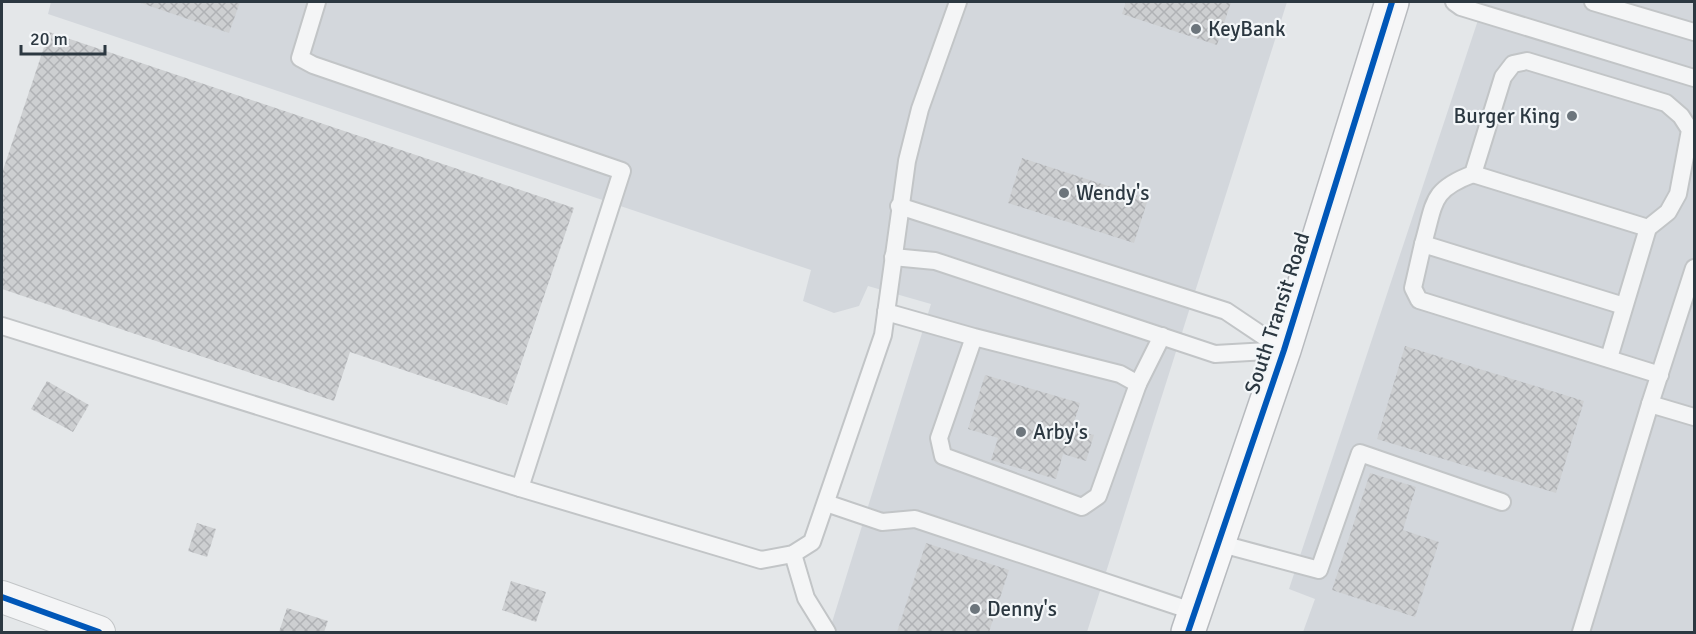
<svg xmlns="http://www.w3.org/2000/svg" width="1696" height="634" viewBox="0 0 1696 634" font-family="Signika,sans-serif">
<defs>
<pattern id="building-cross-hatch" width="8" height="8" patternUnits="userSpaceOnUse" patternTransform="scale(1.5)"><rect width="8" height="8" fill="#cdcfd1"/><path d="M0 0l8 8M0 8l8-8" fill="none" stroke="#b0b2b5"/></pattern>
</defs>
<rect width="100%" height="100%" fill="#e4e7e9"/>
<g fill="#d3d7dc">
<path d="M 51,2 L 1287,2 L 1087,632 L 829,632 L 931,304 L 868,286 L 859,306 L 834,313 L 803,301 L 811,270 L 48,14 Z"/>
<path d="M 1484,2 L 1694,2 L 1694,632 L 1303,632 L 1315,599 L 1289,589 Z"/>
</g>
<g fill="url(#building-cross-hatch)">
<path d="M 138,2 L 240,2 L 229,33 Z"/>
<path d="M 1126,2 L 1231,2 L 1217,45 L 1122,14 Z"/>
<path d="M 49,32 L 574,208 L 507,405 L 350,352 L 334,401 L 2,289 L 2,173 Z"/>
<path d="M 1022,158 L 1148,199 L 1134,243 L 1008,203 Z"/>
<path d="M 1405,346 L 1584,401 L 1556,493 L 1377,439 Z"/>
<path d="M 985,375 L 1080,403 L 1072,429 L 1094,435 L 1086,461 L 1063,454 L 1056,479 L 991,460 L 998,438 L 968,429 Z"/>
<path d="M 47,381 L 89,405 L 73,432 L 31,409 Z"/>
<path d="M 1370,473 L 1416,487 L 1403,530 L 1439,542 L 1415,617 L 1332,590 Z"/>
<path d="M 197,523 L 216,529 L 207,557 L 188,551 Z"/>
<path d="M 926,543 L 1009,570 L 989,632 L 897,632 Z"/>
<path d="M 511,581 L 546,592 L 536,622 L 502,610 Z"/>
<path d="M 287,608 L 328,621 L 324,632 L 279,632 Z"/>
</g>
<g fill="none" stroke-linecap="round" stroke-linejoin="round">
<g stroke="#c2c5c7" stroke-width="20">
<g id="service">
<path d="M 317,2 L 300,58 L 313,65 L 622,171 L 520,488"/>
<path d="M 1454,2 L 1461,7 L 1694,78"/>
<path d="M 1593,2 L 1694,32"/>
<path d="M 1473,174 L 1648,228 L 1609,358"/>
<path d="M 899,206 L 1226,311 L 1284,350"/>
<path d="M 1423,244 C 1435,203 1430,190 1473,174 L 1503,77 L 1513,64 L 1527,61 L 1666,103 L 1681,116 L 1690,130 L 1678,194 L 1668,212 L 1648,228"/>
<path d="M 893,257 L 935,261 L 1215,354 L 1284,350"/>
<path d="M 1624,306 L 1423,244 L 1413,288 L 1419,300 L 1660,375"/>
<path d="M 886,312 L 974,337 L 939,438 L 943,456 L 1082,507 L 1098,496 L 1138,384 L 1120,374 L 974,337"/>
<path d="M 2,326 L 520,488 L 761,560 L 793,554 L 812,542 L 883,335 L 907,161 L 920,109 L 958,2"/>
<path d="M 1138,384 L 1162,336"/>
<path d="M 1650,404 L 1694,268"/>
<path d="M 826,503 L 882,522 L 915,519 L 1195,612"/>
<path d="M 1218,543 L 1319,570 L 1360,453 L 1502,502"/>
<path d="M 793,554 L 806,598 L 827,632"/>
<path d="M 1581,632 L 1650,404 L 1694,417"/>
</g>
</g>
<g stroke="#c2c5c7" stroke-width="34">
<path id="minor" d="M 2,597 L 99,632"/>
</g>
<g stroke="#b7babe" stroke-width="36">
<path id="trunk" d="M 1188,632 L 1284,350 L 1392,2"/>
</g>
<use href="#service" stroke="#f4f5f6" stroke-width="16"/>
<use href="#minor" stroke="#f4f5f6" stroke-width="32"/>
<use href="#trunk" stroke="#f7f7f8" stroke-width="33"/>
<g stroke="#f3f6f8" stroke-width="10">
<g id="cycleway">
<path d="M 2,597 L 99,632"/>
<path d="M 1188,632 L 1284,350 L 1392,2"/>
</g>
</g>
<use href="#cycleway" stroke="#0057b8" stroke-width="6"/>
</g>
<g fill="#6c757c" stroke="#f3f6f8" stroke-width="2">
<circle cx="1196" cy="29" r="6"/>
<circle cx="1572" cy="116" r="6"/>
<circle cx="1064" cy="193" r="6"/>
<circle cx="1021" cy="432" r="6"/>
<circle cx="975" cy="609" r="6"/>
</g>
<g text-anchor="middle" stroke-width="4.5" stroke-linejoin="round" paint-order="stroke">
<g font-size="21" fill="#2c3841" stroke="#f3f6f8" text-anchor="start">
<text x="1208" y="36">KeyBank</text>
<text x="1560" y="123" text-anchor="end">Burger King</text>
<text x="1076" y="200">Wendy's</text>
<text x="1033" y="439">Arby's</text>
<text x="987" y="616">Denny's</text>
</g>
<g font-size="21" fill="#2c3841" stroke="#f3f6f8">
<text transform="translate(1277 313) rotate(-72)" y="7">South Transit Road</text>
</g>
</g>
<rect width="1696" height="634" fill="none" stroke="#2c3841" stroke-width="6"/>
<path d="M21 45v9h84v-9" fill="none" stroke="#2c3841" stroke-width="3"/>
<text x="30" y="45" font-size="18" fill="#2c3841" stroke="#f3f6f8" stroke-width="4.5" paint-order="stroke">20 m</text>
</svg>
